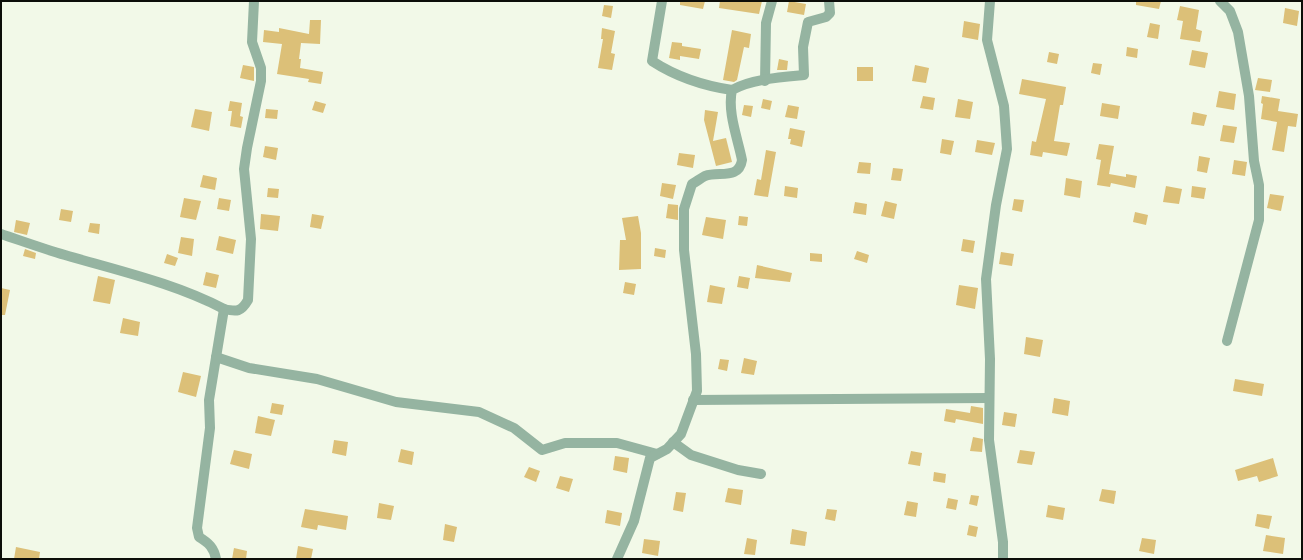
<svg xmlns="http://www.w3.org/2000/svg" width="1303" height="560" viewBox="0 0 1303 560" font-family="'Exo 2',sans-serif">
<rect width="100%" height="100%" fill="#f2f9e8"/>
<g fill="#dcc078">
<path d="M 680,1 L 705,1 L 703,9 L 680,5 Z"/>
<path d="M 720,1 L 762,1 L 759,14 L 719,8 Z"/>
<path d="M 789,1 L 806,4 L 804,15 L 787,12 Z"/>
<path d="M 1136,1 L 1161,1 L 1159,9 L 1136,5 Z"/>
<path d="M 604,5 L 613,6 L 611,18 L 602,16 Z"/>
<path d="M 1180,6 L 1199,10 L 1196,29 L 1202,31 L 1200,42 L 1180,39 L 1183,21 L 1177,20 Z"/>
<path d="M 1285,8 L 1299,11 L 1297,26 L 1283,23 Z"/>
<path d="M 310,20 L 321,20 L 320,44 L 301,43 L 299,59 L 301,59 L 300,68 L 323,72 L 321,84 L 308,82 L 309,79 L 277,74 L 282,44 L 263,42 L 264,30 L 279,32 L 279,28 L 309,34 Z"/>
<path d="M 964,21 L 980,24 L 978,40 L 962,37 Z"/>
<path d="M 1150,23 L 1160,25 L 1158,39 L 1147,37 Z"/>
<path d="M 602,28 L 615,31 L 611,53 L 615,54 L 612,70 L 598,68 L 603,39 L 601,39 Z"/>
<path d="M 732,30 L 751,34 L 749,48 L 744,47 L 737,80 L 734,82 L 723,80 Z"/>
<path d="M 672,42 L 682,43 L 682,46 L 701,49 L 699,59 L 680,56 L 680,60 L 669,58 Z"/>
<path d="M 1127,47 L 1138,49 L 1137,58 L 1126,56 Z"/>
<path d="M 1192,50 L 1208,53 L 1205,68 L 1189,65 Z"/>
<path d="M 1049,52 L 1059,54 L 1057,64 L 1047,62 Z"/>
<path d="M 779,59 L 788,61 L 787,70 L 777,70 Z"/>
<path d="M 1093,63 L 1102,64 L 1100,75 L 1091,73 Z"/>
<path d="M 243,65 L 254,67 L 254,81 L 240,78 Z"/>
<path d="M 915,65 L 929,68 L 926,83 L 912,81 Z"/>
<rect x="857" y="67" width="16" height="14"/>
<path d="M 1258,78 L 1272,80 L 1270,92 L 1255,90 Z"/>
<path d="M 1022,79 L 1066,87 L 1063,105 L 1060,105 L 1054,141 L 1070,143 L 1067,156 L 1043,152 L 1042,157 L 1030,155 L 1032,141 L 1036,142 L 1046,99 L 1019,94 Z"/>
<path d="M 1219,91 L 1236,94 L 1234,110 L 1216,107 Z"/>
<path d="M 923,96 L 935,98 L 933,110 L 920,108 Z"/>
<path d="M 1262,96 L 1280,99 L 1278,111 L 1298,114 L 1296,127 L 1288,126 L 1284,152 L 1272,150 L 1277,122 L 1261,119 L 1263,104 L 1261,103 Z"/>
<path d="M 763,99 L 772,101 L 770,110 L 761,108 Z"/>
<path d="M 958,99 L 973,102 L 970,119 L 955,117 Z"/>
<path d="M 230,101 L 242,103 L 240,116 L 243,117 L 241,128 L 230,126 L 232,111 L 228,111 Z"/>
<path d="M 315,101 L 326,104 L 323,113 L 312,110 Z"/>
<path d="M 1102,103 L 1120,106 L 1118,119 L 1100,116 Z"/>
<path d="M 744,105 L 753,106 L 751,117 L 742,115 Z"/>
<path d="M 788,105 L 799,107 L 797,119 L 785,117 Z"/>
<path d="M 195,109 L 212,112 L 209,131 L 191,127 Z"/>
<path d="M 266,109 L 278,110 L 277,119 L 265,118 Z"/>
<path d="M 705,110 L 718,112 L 713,141 L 726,138 L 732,162 L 716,166 L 704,120 Z"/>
<path d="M 1193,112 L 1207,115 L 1204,126 L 1191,124 Z"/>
<path d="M 1223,125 L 1237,127 L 1234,143 L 1220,141 Z"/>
<path d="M 790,128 L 805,131 L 802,147 L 790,144 L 791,139 L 788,139 Z"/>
<path d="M 942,139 L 954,141 L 951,155 L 940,153 Z"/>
<path d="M 977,140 L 995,143 L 992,155 L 975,152 Z"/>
<path d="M 1099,144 L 1114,146 L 1109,174 L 1126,177 L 1126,174 L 1137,176 L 1135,188 L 1111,183 L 1110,187 L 1097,185 L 1101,160 L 1096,159 Z"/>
<path d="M 265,146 L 278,148 L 276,160 L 263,157 Z"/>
<path d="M 766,150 L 776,152 L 768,197 L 754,195 L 757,179 L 761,180 Z"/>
<path d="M 679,153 L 695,155 L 693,168 L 677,165 Z"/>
<path d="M 1199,156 L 1210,158 L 1207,173 L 1197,171 Z"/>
<path d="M 1234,160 L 1247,162 L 1245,176 L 1232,174 Z"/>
<path d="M 859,162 L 871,163 L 870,174 L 857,173 Z"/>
<path d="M 893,168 L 903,169 L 901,181 L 891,180 Z"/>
<path d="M 203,175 L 217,178 L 215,190 L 200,187 Z"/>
<path d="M 1066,178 L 1082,181 L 1080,198 L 1064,195 Z"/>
<path d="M 662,183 L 676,185 L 673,199 L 660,196 Z"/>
<path d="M 785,186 L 798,188 L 797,198 L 784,196 Z"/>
<path d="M 1166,186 L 1182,189 L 1179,204 L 1163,202 Z"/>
<path d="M 1192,186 L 1206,188 L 1204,199 L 1191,197 Z"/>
<path d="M 268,188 L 279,189 L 278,198 L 267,197 Z"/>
<path d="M 1270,194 L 1284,196 L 1281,211 L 1267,208 Z"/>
<path d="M 184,198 L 201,201 L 196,220 L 180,217 Z"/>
<path d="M 219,198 L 231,200 L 229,211 L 217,209 Z"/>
<path d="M 1014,199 L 1024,200 L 1022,212 L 1012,210 Z"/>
<path d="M 885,201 L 897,204 L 894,219 L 881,216 Z"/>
<path d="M 855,202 L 867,204 L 866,215 L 853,213 Z"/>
<path d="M 668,204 L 678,205 L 678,220 L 666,218 Z"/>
<path d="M 61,209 L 73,211 L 71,222 L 59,220 Z"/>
<path d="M 1135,212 L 1148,215 L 1146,225 L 1133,222 Z"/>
<path d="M 261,214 L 280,216 L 278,231 L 260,229 Z"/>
<path d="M 312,214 L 324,216 L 321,229 L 310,227 Z"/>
<path d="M 638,216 L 641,233 L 641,269 L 619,270 L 620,240 L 626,240 L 622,218 Z"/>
<path d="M 739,216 L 748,217 L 747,226 L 738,225 Z"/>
<path d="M 706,217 L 726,220 L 723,239 L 702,235 Z"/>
<path d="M 16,220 L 30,223 L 27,235 L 14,232 Z"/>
<path d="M 90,223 L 100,224 L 99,234 L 88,232 Z"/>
<path d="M 219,236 L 236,240 L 233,254 L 216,250 Z"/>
<path d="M 181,237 L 194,239 L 192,256 L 178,253 Z"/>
<path d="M 963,239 L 975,241 L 973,253 L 961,251 Z"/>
<path d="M 655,248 L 666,250 L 665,258 L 654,256 Z"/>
<path d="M 25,249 L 36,253 L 35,259 L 23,256 Z"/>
<path d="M 857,251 L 869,255 L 867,263 L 854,259 Z"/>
<path d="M 1001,252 L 1014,254 L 1012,266 L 999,264 Z"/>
<path d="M 810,253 L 822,254 L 822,262 L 810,261 Z"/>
<path d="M 167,254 L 178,258 L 175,266 L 164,263 Z"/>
<path d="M 757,265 L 792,273 L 790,282 L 755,278 Z"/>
<path d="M 206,272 L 219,275 L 216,288 L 203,285 Z"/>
<path d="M 98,276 L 115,280 L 110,304 L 93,301 Z"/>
<path d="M 739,276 L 750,278 L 748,289 L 737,287 Z"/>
<path d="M 625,282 L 636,284 L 634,295 L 623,293 Z"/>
<path d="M 710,285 L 725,288 L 722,304 L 707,302 Z"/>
<path d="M 959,285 L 978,288 L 975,309 L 956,305 Z"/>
<path d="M 1,288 L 10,290 L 5,315 L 1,315 Z"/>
<path d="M 123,318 L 140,322 L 138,336 L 120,333 Z"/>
<path d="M 1026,337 L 1043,340 L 1040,357 L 1024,354 Z"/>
<path d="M 744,358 L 757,361 L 754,375 L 741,373 Z"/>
<path d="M 720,359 L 729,360 L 727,371 L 718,369 Z"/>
<path d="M 183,372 L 201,376 L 196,397 L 178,392 Z"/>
<path d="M 1235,379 L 1264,384 L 1262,396 L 1233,391 Z"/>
<path d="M 1054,398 L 1070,401 L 1068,416 L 1052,413 Z"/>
<path d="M 272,403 L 284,405 L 282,415 L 270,413 Z"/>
<path d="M 971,406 L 983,408 L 983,424 L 956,419 L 955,423 L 944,421 L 946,409 L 970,413 Z"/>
<path d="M 1004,412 L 1017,414 L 1015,427 L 1002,425 Z"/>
<path d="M 258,416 L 275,420 L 271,436 L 255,433 Z"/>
<path d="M 973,437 L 983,439 L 982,452 L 970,451 Z"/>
<path d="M 334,440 L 348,442 L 346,456 L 332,453 Z"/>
<path d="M 401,449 L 414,452 L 412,465 L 398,462 Z"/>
<path d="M 234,450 L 252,454 L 249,469 L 230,464 Z"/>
<path d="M 1020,450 L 1035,452 L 1032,465 L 1017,463 Z"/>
<path d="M 911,451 L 922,453 L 920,466 L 908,464 Z"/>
<path d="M 615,456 L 629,458 L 627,473 L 613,470 Z"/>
<path d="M 1273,458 L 1278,476 L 1259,482 L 1257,476 L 1238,481 L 1235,470 Z"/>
<path d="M 529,467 L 540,471 L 536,482 L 524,477 Z"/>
<path d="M 934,472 L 946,474 L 945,483 L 933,481 Z"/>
<path d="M 560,476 L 573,479 L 569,492 L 556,488 Z"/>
<path d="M 728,488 L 743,490 L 741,505 L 725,502 Z"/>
<path d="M 1102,489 L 1116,491 L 1114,504 L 1099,501 Z"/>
<path d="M 676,492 L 686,493 L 683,512 L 673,510 Z"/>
<path d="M 971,495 L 979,496 L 977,506 L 969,504 Z"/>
<path d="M 948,498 L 958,500 L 956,510 L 946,508 Z"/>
<path d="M 907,501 L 918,503 L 916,517 L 904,515 Z"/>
<path d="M 379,503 L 394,506 L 391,520 L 377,518 Z"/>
<path d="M 1048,505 L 1065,508 L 1063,520 L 1046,517 Z"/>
<path d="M 305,509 L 348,516 L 346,530 L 318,525 L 317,530 L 301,527 Z"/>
<path d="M 827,509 L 837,510 L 835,521 L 825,519 Z"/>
<path d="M 607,510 L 622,513 L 620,526 L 605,523 Z"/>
<path d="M 1257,514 L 1272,516 L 1269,529 L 1255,526 Z"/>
<path d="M 445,524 L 457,527 L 454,542 L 443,540 Z"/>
<path d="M 969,525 L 978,527 L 976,537 L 967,535 Z"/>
<path d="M 792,529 L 807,532 L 805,546 L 790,544 Z"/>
<path d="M 1266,535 L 1285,538 L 1283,554 L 1263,551 Z"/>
<path d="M 747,538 L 757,540 L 755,555 L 744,554 Z"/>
<path d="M 1142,538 L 1156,540 L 1154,554 L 1139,551 Z"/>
<path d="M 644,539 L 660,541 L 658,556 L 642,553 Z"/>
<path d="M 298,546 L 313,549 L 311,559 L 296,559 Z"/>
<path d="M 16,547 L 40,552 L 39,559 L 14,559 Z"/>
<path d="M 234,548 L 247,551 L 246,559 L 232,559 Z"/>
</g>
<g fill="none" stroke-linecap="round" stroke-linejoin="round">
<g stroke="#95b4a1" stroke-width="10">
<path d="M 662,1 L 652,61 C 675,76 705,86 732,90"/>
<path d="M 990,1 L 987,40 L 1004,106 L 1007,149 L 996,205 L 986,279 L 990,359 L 989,440 L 1003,542 L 1003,559"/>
<path d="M 1220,1 L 1230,11 L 1238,32 L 1249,96 L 1254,161 L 1259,185 L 1259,220 L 1227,341"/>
<path d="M 765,81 L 766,23 L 772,1"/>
<path d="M 1,234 C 22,241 44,249 65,255 C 119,271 174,283 224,309"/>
<path d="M 216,357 L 249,368 L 317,379 L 396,402 L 479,412 L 514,428 L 542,450 L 565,443 L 617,443 L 657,454"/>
<path d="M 693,400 L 989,398"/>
<path d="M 673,442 L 691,455 L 738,470 L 761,474"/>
<path d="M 216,559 C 214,548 209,543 199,537 L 197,528 L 210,428 L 209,400 L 224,309 C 237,312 241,312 248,300 L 251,239 L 244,169 L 247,148 L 261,81 L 261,68 L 252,42 L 254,1"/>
<path d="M 617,559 L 634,521 L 650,458 L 667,449 L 681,434 L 697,391 L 696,354 L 684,250 L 684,209 L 692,184 C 696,182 701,178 705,176 C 719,171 739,180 742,160 C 738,139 727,112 732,90 C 751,79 782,77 804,75 L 803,47 L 808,22 L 826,17 L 830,13 L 829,1"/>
</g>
</g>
<rect width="1303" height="560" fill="none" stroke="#0c0e09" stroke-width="4"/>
</svg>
